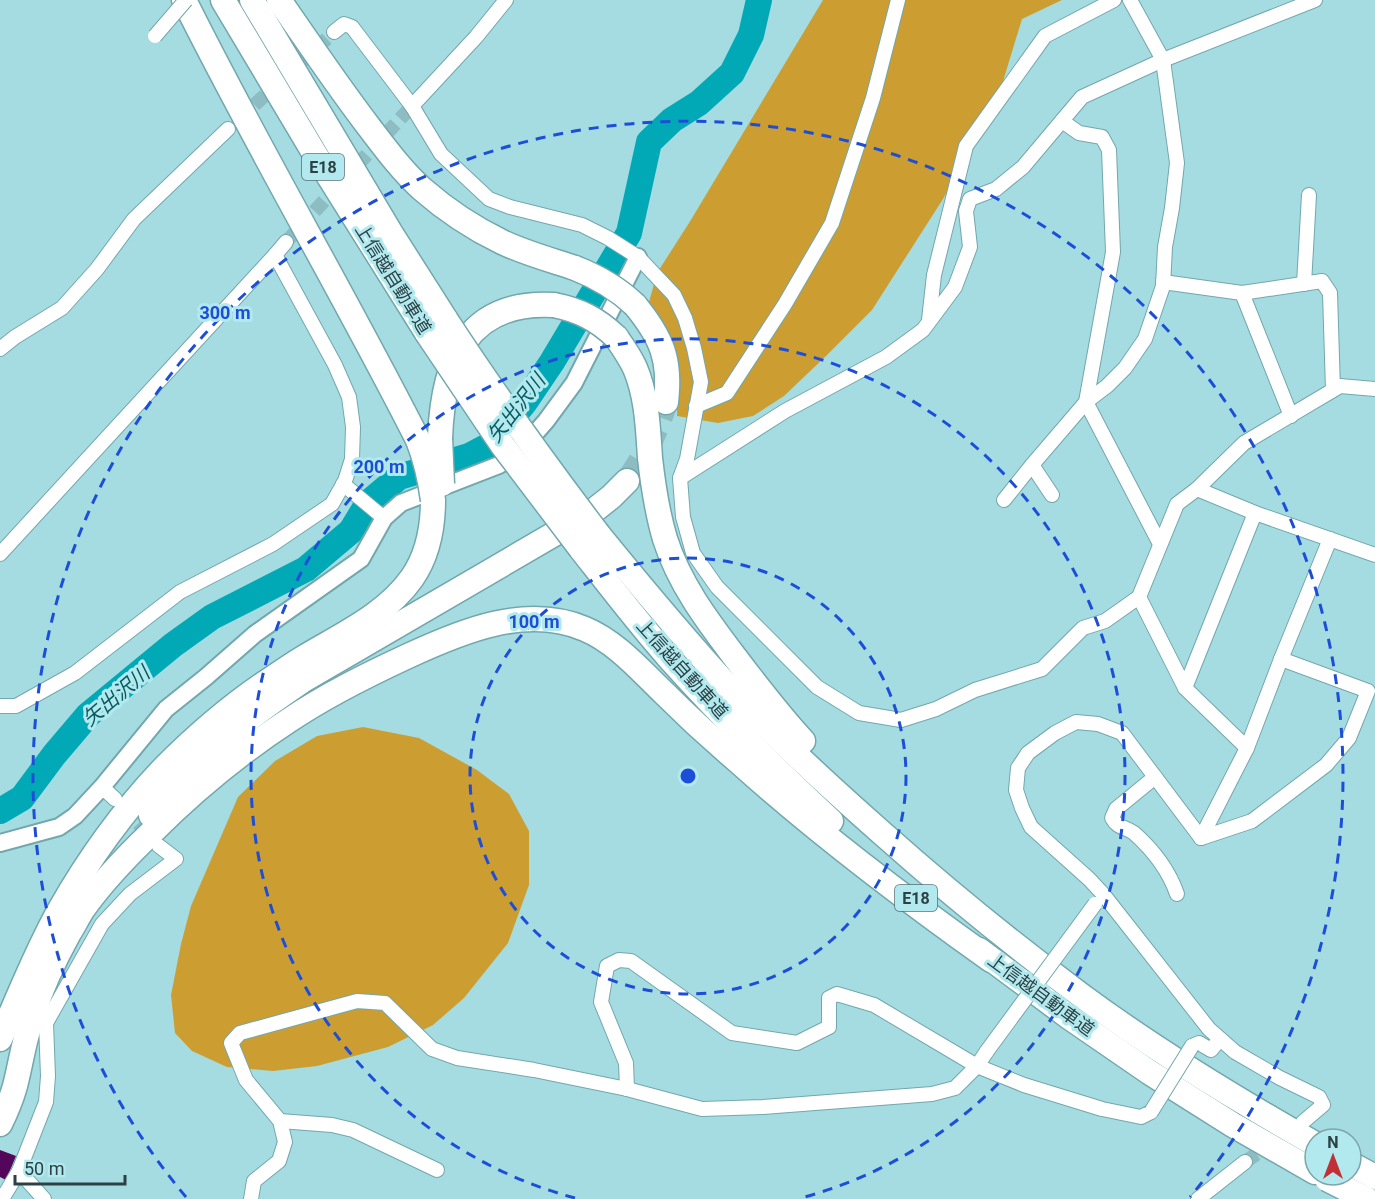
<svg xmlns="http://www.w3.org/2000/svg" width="1375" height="1199" viewBox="0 0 1375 1199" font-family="Roboto,'Noto Sans JP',sans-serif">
<rect width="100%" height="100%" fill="#a5dce2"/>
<g fill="#cc9e32">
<path d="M 823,0 L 1062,0 L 1022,19 L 997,101 L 943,199 L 872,310 L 827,355 L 784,396 L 753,416 L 718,423 L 677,416 L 678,377 L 668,335 L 649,302 L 657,273 L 689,223 Z"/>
<path d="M 363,727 L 419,738 L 477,770 L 509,794 L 529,831 L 529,885 L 508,943 L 464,998 L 433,1025 L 388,1047 L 317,1066 L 273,1071 L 227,1067 L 192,1051 L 175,1033 L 171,995 L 181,944 L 191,906 L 238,797 L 275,761 L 317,736 Z"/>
</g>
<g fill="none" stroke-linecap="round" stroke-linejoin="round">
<path stroke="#00a9b5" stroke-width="26" d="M 0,811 L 22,798 L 54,755 L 88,715 L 173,645 L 212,617 L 306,569 L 351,531 L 368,503 L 399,477 L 469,456 L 490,445 L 525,402 L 552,362 L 629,233 L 649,142 L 672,120 L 699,103 L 732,73 L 751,35 L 759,0"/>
</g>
<path fill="#54075a" d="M 0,1150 L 16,1156 L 6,1180 L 0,1177 Z"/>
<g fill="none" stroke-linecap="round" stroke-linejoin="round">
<g stroke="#8dbdc2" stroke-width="14" stroke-dasharray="14 7" stroke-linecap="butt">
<path d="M 239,119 L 334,32"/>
<path d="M 286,242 L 412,106"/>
<path d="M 124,808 L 154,840"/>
<path d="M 1245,1162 L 1271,1144"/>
</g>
<path stroke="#8dbdc2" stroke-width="24" stroke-dasharray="24 12" stroke-linecap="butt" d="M 627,481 C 645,456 657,431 666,402"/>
<g stroke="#72a7ad" stroke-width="16">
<g id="minor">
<path d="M 334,32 L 344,24 L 352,27 L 412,106 L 441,154 L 489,199 L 510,207 L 582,225 L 608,238 L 638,257 L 674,295 L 685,318 L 694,348 L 701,382 L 687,459 L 680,478 L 683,517 L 693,553 L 717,587 L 817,687 L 859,713 L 901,720 L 936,709 L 975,690 L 1042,669 L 1083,628 L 1105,621 L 1139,597 L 1177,504 L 1197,489 L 1244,443 L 1340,386 L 1375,389"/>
<path d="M 412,106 L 476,37 L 506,0"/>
<path d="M 1062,121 L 1079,133 L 1102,137 L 1109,150 L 1113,252 L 1086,402 L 1107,386 L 1125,368 L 1145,339 L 1163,286 L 1165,247 L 1172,208 L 1177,163 L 1163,60 L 1130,0"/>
<path d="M 1163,282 L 1242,293 L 1291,416"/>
<path d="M 1304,284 L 1309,195"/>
<path d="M 1242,293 L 1322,281 L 1330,293 L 1333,390"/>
<path d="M 929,320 L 934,275 L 966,146 L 1045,36 L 1114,0"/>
<path d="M 0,349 L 15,337 L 62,308 L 97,269 L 134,219 L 228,129"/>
<path d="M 696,406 L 727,393 L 785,304 L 832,223 L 873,98 L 898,0"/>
<path d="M 680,478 L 785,411 L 886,357 L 923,330 L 955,287 L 970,247 L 966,211 L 970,199 L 996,189 L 1023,167 L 1082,97 L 1163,60 L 1315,0"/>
<path d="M 343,484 L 384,518"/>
<path d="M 1197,489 L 1255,513 L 1375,555"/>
<path d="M 1052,495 L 1032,465 L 1086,402 L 1160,544"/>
<path d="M 1004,500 L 1032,465"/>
<path d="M 0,554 L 275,255 L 286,242"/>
<path d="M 1139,597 L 1185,688 L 1247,748"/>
<path d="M 1185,688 L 1255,513"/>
<path d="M 0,706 L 16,706 L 75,673 L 180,592 L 273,544 L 332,504 L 345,481 L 352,459 L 353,427 L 349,397 L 335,365 L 275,255"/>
<path d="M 1155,777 L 1116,809 L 1112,818 C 1118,829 1125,826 1134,833 C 1152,849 1169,871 1177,894"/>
<path d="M 102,787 L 115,799"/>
<path d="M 1201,838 L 1122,733 L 1098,724 L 1076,722 L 1055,733 L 1028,753 L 1018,768 L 1016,790 L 1022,808 L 1031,827 L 1089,879 L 1103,894 L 1209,1029 L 1235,1052 L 1280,1078 L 1319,1097 L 1323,1105 L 1303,1122"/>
<path d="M 1201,838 L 1247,748 L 1281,659 L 1330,539"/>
<path d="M 1201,838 L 1252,821 L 1326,765 L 1349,738 L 1368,691 L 1281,659"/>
<path d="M 1192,1046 L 1199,1043 L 1211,1050 L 1220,1039"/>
<path d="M 627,1089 L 626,1063 L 601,1002 L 607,966 L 619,960 L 631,961 L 732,1033 L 797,1043 L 829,1027 L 829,998 L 837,994 L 874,1005 L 977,1066 L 1024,1085 L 1102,1109 L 1141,1117 L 1151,1112"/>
<path d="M 280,1121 L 332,1125 L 353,1130 L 437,1170"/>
<path d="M 19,1171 L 44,1199"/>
<path d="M 2,1199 L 19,1171 L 46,1102 L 48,1076 L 46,1023 L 102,924 L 130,894 L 176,859 L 159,846"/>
<path d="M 251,1199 L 254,1181 L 279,1161 L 285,1142 L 280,1121 L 246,1080 L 231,1043 L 240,1033 L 357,1001 L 385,1003 L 432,1049 L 457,1058 L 534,1070 L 627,1089 L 702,1109 L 763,1107 L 932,1094 L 955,1088 L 977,1066 L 987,1051"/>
<path d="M 1198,1199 L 1245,1162"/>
</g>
</g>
<g stroke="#72a7ad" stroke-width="20">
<path id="tertiary" d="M 0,843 L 59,827 L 75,816 L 102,787 L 166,709 L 206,677 L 255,634 L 361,559 L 384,518 L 401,503 L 499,465 L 523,447 L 546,421 L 574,383 L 638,257"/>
</g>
<g stroke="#72a7ad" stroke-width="27">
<g id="motorway">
<path d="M 184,0 C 258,149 343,292 418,440"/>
<path d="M 223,0 L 313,151 L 427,333"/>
<path d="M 252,0 L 390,232 L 446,320"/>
<path d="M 279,0 C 308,42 337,85 369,127 C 385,148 402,171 422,189 C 446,210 473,228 502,242 C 525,253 551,260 575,268"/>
<path d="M 635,305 C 662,338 671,360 666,402"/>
<path d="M 616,337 C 623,347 630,357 635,368 C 647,396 648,428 650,458 C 653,485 657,512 665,539 C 679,583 706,619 734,656 C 756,685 778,714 803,741"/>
<path d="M 440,438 C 443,362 466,300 554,305"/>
<path d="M 598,534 C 642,588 687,642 734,693 C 781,743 832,789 883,834 C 946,890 1011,943 1078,993 C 1153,1049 1234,1098 1315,1144"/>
<path d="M 581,549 C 610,586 639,624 670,659 C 721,716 775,769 831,821"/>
<path d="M 151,815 C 175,786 201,759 230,734 C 252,715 277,698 302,681 L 592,512 L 611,497 L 627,481"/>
<path d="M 979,950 L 1069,1017 L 1149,1072 L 1233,1125 L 1315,1172"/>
<path d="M 0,1039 C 19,996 36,952 59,911 C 88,860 123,811 164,768 C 195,737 228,708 265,683 C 277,675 290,666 303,658 C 341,635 386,615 412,578 C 428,555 433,528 433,500"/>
<path d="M 0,1124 C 6,1112 11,1100 15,1086 C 20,1067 23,1046 29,1027 C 38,994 53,962 69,933 C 74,925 78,917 83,909 C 102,882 127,856 151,833 C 193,791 239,753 288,721 C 326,695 367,675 408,656 C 462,631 526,604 585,629 C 616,642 640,670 664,693 C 688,717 713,740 739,762 C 819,834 904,898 991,960"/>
</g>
</g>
<use href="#minor" stroke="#fff" stroke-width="14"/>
<use href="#tertiary" stroke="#fff" stroke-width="16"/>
<use href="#motorway" stroke="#fff" stroke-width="24"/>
<g stroke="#72a7ad" stroke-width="16" stroke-linecap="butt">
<g id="minor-bridge">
<path d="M 155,36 L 186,0"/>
<path d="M 987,1051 L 1095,904"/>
<path d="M 1151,1112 L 1192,1046"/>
</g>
</g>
<g stroke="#72a7ad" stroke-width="27" stroke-linecap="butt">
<g id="motorway-bridge">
<path d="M 575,268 C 598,277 617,288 635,305"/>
<path d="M 554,305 C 579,310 597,319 616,337"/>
<path d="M 446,320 C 494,394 545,464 598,534"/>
<path d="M 427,333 L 503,446 L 581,549"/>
<path d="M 440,438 L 442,484"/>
<path d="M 418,440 C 426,460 430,479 433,500"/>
<path d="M 1351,1164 L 1375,1177"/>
<path d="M 1327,1179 L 1366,1199"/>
</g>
</g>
<use href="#minor-bridge" stroke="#fff" stroke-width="14"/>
<use href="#motorway-bridge" stroke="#fff" stroke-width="24"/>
</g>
<g fill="none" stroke="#1d4ed8" stroke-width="3" stroke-dasharray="10 8">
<circle cx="688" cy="776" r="218"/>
<path d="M575 1198A437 437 0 1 1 801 1198"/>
<path d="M186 1197A655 655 0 1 1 1190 1197"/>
</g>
<g text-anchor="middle" stroke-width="6" stroke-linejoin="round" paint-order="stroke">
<g fill="#b2e9ef" stroke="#547377" stroke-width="1.5">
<rect x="302" y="154" width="42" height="26" rx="4.5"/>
<rect x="895" y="885" width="42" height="26" rx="4.5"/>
</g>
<g font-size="16" font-weight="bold" fill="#2b4144">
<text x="323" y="173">E18</text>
<text x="916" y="904">E18</text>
</g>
<g font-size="18" fill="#2b4144" stroke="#b2e9ef">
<text transform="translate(393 279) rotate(58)" y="6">上信越自動車道</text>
<text transform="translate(682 669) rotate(48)" y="6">上信越自動車道</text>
<text transform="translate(1041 995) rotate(36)" y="6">上信越自動車道</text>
</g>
<g font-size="20" font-style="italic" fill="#0a595f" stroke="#b2e9ef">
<text transform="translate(516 408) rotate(-52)" y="7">矢出沢川</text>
<text transform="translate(116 696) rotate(-40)" y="7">矢出沢川</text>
</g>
</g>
<circle cx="688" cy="776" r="9" fill="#1d4ed8" stroke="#b2e9ef" stroke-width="3"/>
<g font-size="18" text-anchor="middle" font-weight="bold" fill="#1d4ed8" stroke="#b2e9ef" stroke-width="6" stroke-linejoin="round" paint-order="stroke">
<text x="225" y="319">300 m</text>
<text x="379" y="473">200 m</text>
<text x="534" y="628">100 m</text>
</g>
<g transform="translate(1333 1157)"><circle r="28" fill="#b2e9ef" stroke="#7ca6ab" stroke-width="1.5"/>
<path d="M0-4.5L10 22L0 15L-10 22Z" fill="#c03034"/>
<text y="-9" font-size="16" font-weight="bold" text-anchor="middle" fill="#2b4144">N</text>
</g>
<path d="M15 1175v9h110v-9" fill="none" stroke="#2b4144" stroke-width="3"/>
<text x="24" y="1175" font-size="18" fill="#2b4144" stroke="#b2e9ef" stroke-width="4.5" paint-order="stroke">50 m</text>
</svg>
